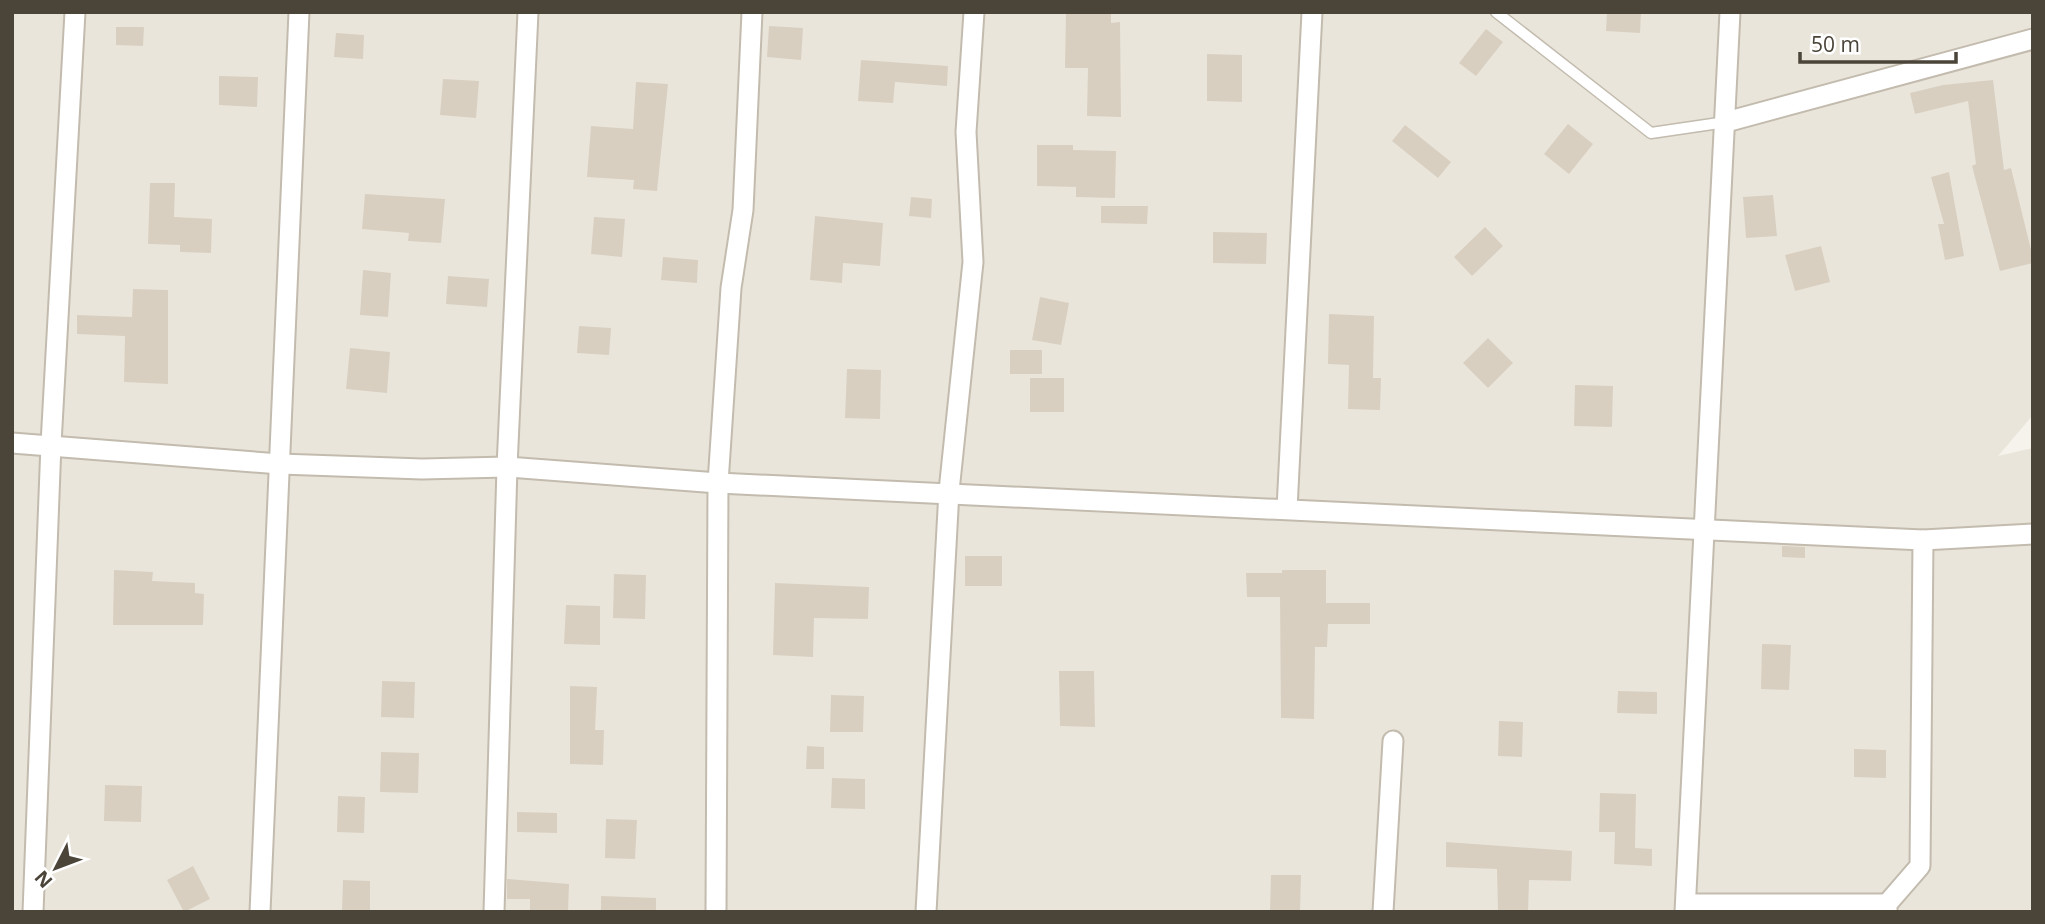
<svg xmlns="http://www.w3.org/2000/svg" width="2045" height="924" viewBox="0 0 2045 924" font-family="'Open Sans',sans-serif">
<rect width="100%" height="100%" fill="#f6f3ec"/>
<path fill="#eae5da" d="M 12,12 L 2033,12 L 2033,415 L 1998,456 L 2033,448 L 2033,912 L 12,912 Z"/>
<g fill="#d8cfc1">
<path d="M 1066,12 L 1111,12 L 1111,23 L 1120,22 L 1121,117 L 1087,116 L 1088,68 L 1065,68 Z"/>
<path d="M 1607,12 L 1641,12 L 1640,33 L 1606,31 Z"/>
<path d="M 769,26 L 803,28 L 801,60 L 767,57 Z"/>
<path d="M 116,27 L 144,27 L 143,46 L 116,45 Z"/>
<path d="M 1486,29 L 1503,42 L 1476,76 L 1459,63 Z"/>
<path d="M 336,33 L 364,35 L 363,59 L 334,57 Z"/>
<path d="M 1207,54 L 1242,55 L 1242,102 L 1207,101 Z"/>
<path d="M 861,60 L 948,66 L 947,86 L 895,82 L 893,103 L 858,101 Z"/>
<path d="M 219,76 L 258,77 L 257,107 L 219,105 Z"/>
<path d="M 443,79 L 479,81 L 476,118 L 440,115 Z"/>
<path d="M 1993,80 L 2004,170 L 2011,168 L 2033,258 L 2033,263 L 2000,271 L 1972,166 L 1976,164 L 1968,101 L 1915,114 L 1910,93 L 1943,85 Z"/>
<path d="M 636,82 L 668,84 L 657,191 L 633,189 L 634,180 L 587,177 L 591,126 L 633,129 Z"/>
<path d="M 1568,124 L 1593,144 L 1569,174 L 1544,154 Z"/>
<path d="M 1405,125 L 1451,162 L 1438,178 L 1392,141 Z"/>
<path d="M 1037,145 L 1073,145 L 1073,150 L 1116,151 L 1115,198 L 1076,197 L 1076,187 L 1037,186 Z"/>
<path d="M 1949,172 L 1964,256 L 1945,260 L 1938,224 L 1944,224 L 1931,177 Z"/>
<path d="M 150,183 L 175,183 L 174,217 L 212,219 L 211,253 L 180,252 L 180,245 L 148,244 Z"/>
<path d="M 365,194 L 445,199 L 441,243 L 408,241 L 409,233 L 362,229 Z"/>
<path d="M 1773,195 L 1777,236 L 1746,238 L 1743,197 Z"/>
<path d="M 911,197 L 932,199 L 931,218 L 909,216 Z"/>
<path d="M 1101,206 L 1148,206 L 1147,224 L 1101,223 Z"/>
<path d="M 815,216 L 883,223 L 880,266 L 843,263 L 842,283 L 810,280 Z"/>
<path d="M 594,217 L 625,219 L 622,257 L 591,254 Z"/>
<path d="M 1485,227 L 1503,246 L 1472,276 L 1454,257 Z"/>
<path d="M 1213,232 L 1267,233 L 1266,264 L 1213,263 Z"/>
<path d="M 1821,246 L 1830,282 L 1795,291 L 1785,255 Z"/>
<path d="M 663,257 L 698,260 L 697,283 L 661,280 Z"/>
<path d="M 363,270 L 391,273 L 388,317 L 360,315 Z"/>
<path d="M 448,276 L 489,279 L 487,307 L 446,304 Z"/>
<path d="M 133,289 L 168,290 L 168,384 L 124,382 L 125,336 L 77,334 L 77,315 L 132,317 Z"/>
<path d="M 1040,297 L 1069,303 L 1061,345 L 1032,340 Z"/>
<path d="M 1329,314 L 1374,316 L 1373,378 L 1381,378 L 1380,410 L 1348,409 L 1349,365 L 1328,364 Z"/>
<path d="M 579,326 L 611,328 L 609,355 L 577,353 Z"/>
<path d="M 1488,338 L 1513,363 L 1488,388 L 1463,363 Z"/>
<path d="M 350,348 L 390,352 L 387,393 L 346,389 Z"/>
<rect x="1010" y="350" width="32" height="24"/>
<path d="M 847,369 L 881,370 L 880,419 L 845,418 Z"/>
<rect x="1030" y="378" width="34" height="34"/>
<path d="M 1575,385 L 1613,386 L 1612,427 L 1574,426 Z"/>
<path d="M 1782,546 L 1805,547 L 1805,558 L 1782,557 Z"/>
<rect x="965" y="556" width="37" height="30"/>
<path d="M 114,570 L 153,572 L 152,581 L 195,583 L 195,593 L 204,594 L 203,625 L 113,625 Z"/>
<path d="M 1282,570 L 1326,570 L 1326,603 L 1370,603 L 1370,624 L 1328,624 L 1327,647 L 1315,647 L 1314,719 L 1281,718 L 1280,597 L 1247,597 L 1246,573 L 1282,573 Z"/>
<path d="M 614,574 L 646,575 L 645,619 L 613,618 Z"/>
<path d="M 775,583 L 869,587 L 868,619 L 814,618 L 813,657 L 773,655 Z"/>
<path d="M 566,605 L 600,606 L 600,645 L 564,644 Z"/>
<path d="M 1762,644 L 1791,645 L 1789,690 L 1761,689 Z"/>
<path d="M 1059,671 L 1094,671 L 1095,727 L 1060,726 Z"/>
<path d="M 382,681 L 415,682 L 414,718 L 381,717 Z"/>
<path d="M 570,686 L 597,687 L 595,730 L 604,730 L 603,765 L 570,764 Z"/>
<path d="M 1618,691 L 1657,692 L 1657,714 L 1617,713 Z"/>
<path d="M 831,695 L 864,696 L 863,732 L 830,732 Z"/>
<path d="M 1499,721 L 1523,722 L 1522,757 L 1498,756 Z"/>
<path d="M 807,746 L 824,747 L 824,769 L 806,769 Z"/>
<path d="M 1854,749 L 1886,750 L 1886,778 L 1854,777 Z"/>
<path d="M 381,752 L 419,753 L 418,793 L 380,792 Z"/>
<path d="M 832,778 L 865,779 L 865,809 L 831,808 Z"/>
<path d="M 105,785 L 142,786 L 141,822 L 104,821 Z"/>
<path d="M 1600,793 L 1636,794 L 1635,848 L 1652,849 L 1652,866 L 1614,864 L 1615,832 L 1599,832 Z"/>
<path d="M 338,796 L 365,797 L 364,833 L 337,832 Z"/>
<path d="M 517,812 L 557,813 L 557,833 L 517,832 Z"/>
<path d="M 606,819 L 637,820 L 635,859 L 605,858 Z"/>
<path d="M 1446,842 L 1572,851 L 1571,881 L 1529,880 L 1528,912 L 1498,912 L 1497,869 L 1446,867 Z"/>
<path d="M 193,866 L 210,899 L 184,912 L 167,880 Z"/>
<path d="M 1271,875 L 1301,875 L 1300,912 L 1270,912 Z"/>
<path d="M 507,879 L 569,884 L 568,912 L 530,912 L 530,899 L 507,899 Z"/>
<path d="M 343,880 L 370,881 L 370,911 L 342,910 Z"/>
<path d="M 601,896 L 656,898 L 656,912 L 601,912 Z"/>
</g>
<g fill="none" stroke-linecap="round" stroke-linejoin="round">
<g stroke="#c2bbae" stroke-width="13">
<path id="lane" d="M 1496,12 L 1651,133 L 1726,122"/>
</g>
<g stroke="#c2bbae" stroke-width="23">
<g id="street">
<path d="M 1726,122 L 2033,39"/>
<path d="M 12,443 L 280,464 L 422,469 L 507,467 L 718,483 L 1923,540 L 2033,534"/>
<path d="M 1287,509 L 1312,12"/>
<path d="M 1686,904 L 1887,904"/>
<path d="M 33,912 L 51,444 L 75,12"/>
<path d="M 260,912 L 299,12"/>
<path d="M 494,912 L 507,467 L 528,12"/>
<path d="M 716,912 L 718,483 L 731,288 L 743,210 L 752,12"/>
<path d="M 926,912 L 949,491 L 973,262 L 966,132 L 974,12"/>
<path d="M 1383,912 L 1393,741"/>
<path d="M 1685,912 L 1730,12"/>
<path d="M 1887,912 L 1887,904 L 1920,866 L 1923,540"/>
</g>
</g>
<use href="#lane" stroke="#fff" stroke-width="10"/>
<use href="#street" stroke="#fff" stroke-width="19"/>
</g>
<rect width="2045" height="924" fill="none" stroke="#4b4439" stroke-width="28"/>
<g transform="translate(56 868) rotate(228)" stroke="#ffffff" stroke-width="5" paint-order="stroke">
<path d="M0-5L12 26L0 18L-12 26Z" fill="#4b4439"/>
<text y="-10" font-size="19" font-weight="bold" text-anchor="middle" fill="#4b4439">N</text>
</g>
<path d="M1800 52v10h156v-10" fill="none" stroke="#4b4439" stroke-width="3.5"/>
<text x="1811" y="52" font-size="21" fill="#4b4439" stroke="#ffffff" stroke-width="5" paint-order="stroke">50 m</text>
</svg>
